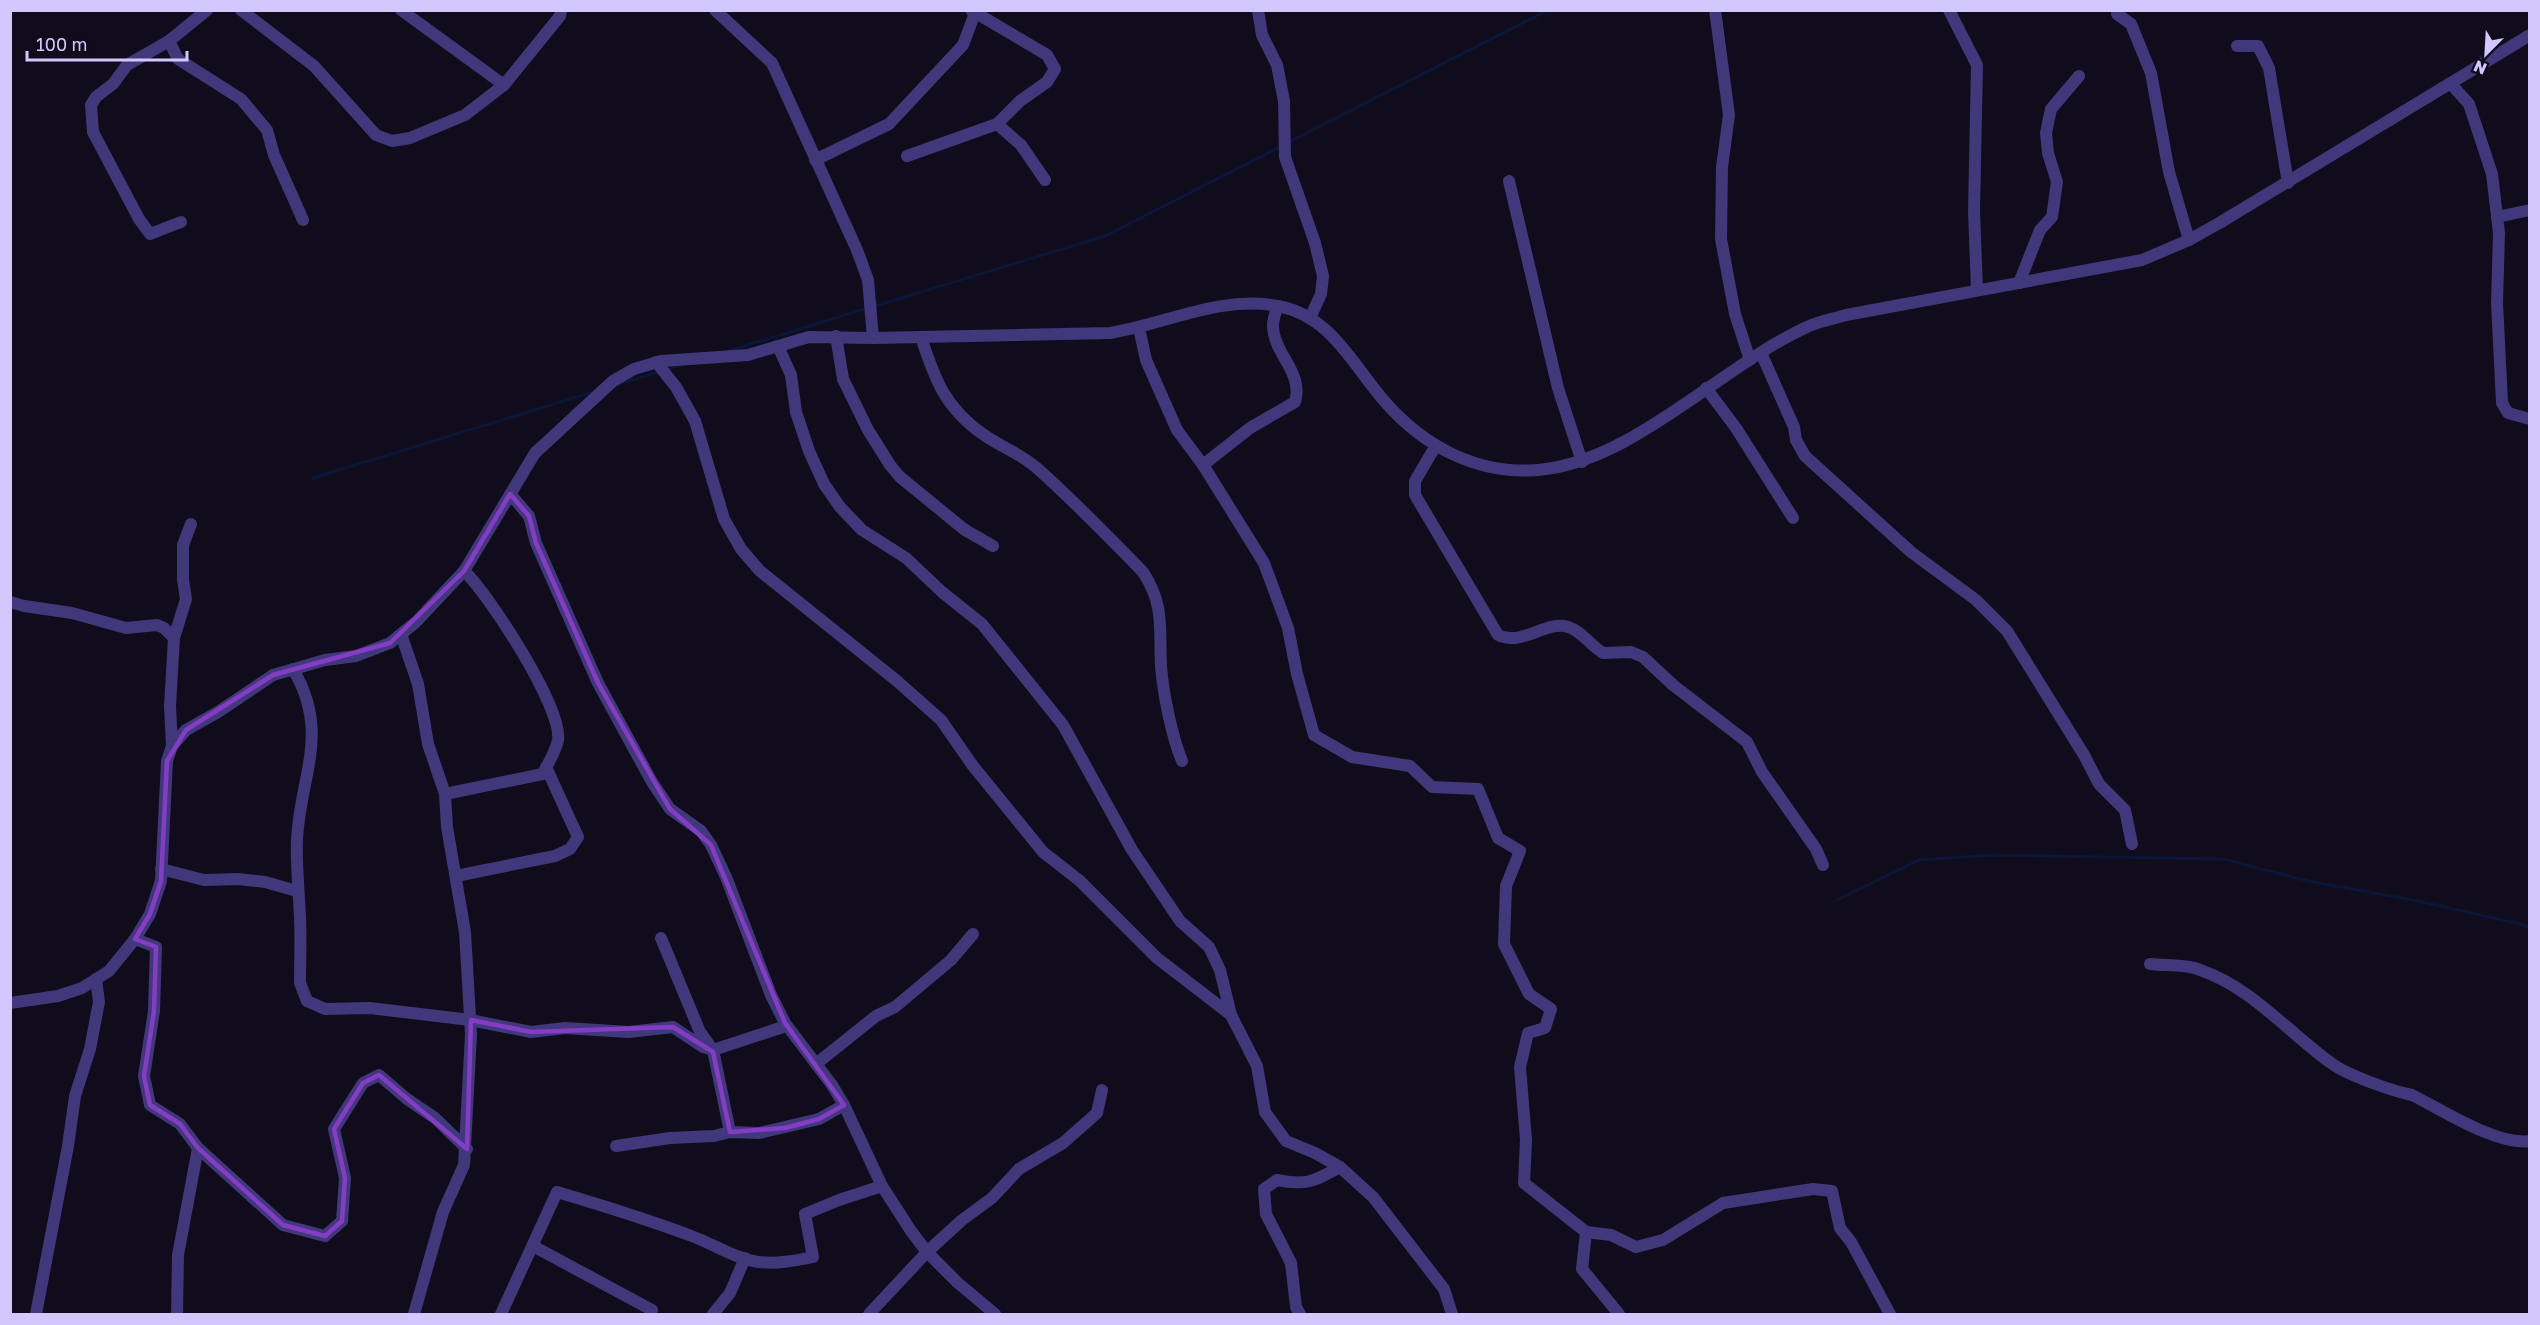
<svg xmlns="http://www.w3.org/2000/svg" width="2540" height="1325" viewBox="0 0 2540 1325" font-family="'Golos Text',sans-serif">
<rect width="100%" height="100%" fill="#100c1c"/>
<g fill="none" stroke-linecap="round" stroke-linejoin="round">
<g stroke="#091637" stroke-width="3">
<path d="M 1289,142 L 1548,10"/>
<path d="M 875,306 L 1105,236 L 1280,147"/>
<path d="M 728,351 L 868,308"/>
<path d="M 668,369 L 682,365"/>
<path d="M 616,385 L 659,372"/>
<path d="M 313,478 L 593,392"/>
<path d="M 1837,900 L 1919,860 L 1994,855 L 2223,859 L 2308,881 L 2418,901 L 2520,924 L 2530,928"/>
</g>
<g stroke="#40387a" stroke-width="12">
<path d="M 241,10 L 314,66 L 376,135 L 392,141 L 410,138 L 465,115 L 504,85 L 560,16 L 561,10"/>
<path d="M 401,10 L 504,85"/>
<path d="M 715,10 L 772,63 L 857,250 L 868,280 L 873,338"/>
<path d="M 971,10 L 1047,55 L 1055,69 L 1047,82 L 1020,101 L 997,124"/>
<path d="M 1258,10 L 1262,35 L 1277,65 L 1284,101 L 1285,157 L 1315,243 L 1323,276 L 1321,294 L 1310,318"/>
<path d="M 1715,10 L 1729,115 L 1722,167 L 1721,239 L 1735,314 L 1750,360"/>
<path d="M 1949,10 L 1977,65 L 1974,211 L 1977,290"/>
<path d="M 2117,14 L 2131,24 L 2151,73 L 2169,172 L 2189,240"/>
<path d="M 169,41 L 178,59 L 241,99 L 267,130 L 274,155 L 303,220"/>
<path d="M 2237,46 L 2258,46 L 2269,68 L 2288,183"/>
<path d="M 2450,83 L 2469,104 L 2492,174 L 2499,233 L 2497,303 L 2502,403 L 2508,413 L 2530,419"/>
<path d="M 907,156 L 997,124 L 1021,145 L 1045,180"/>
<path d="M 815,160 L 889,124 L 963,45 L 975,13"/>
<path d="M 1509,181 L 1558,388 L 1582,462"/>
<path d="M 2497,217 L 2530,210"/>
<path d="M 181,222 L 150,234 L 139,219 L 93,132 L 91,105 L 96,97 L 113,84 L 127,65 L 169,41 L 207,10"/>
<path d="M 2019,283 L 2040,230 L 2052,217 L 2057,182 L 2048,153 L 2046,133 L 2051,109 L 2079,76"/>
<path d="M 1139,328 L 1146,360 L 1177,430 L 1203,465 L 1264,563 L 1288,628 L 1297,674 L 1314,735 L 1352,757 L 1410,766 L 1432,787 L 1478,789 L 1498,838 L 1520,851 L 1506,886 L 1504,944 L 1529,994 L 1551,1009 L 1545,1028 L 1528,1033 L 1520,1067 L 1526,1140 L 1524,1183 L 1586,1232 L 1582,1269 L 1619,1314"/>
<path d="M 836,336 L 843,379 L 868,430 L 890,465 L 900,477 L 965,530 L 993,546"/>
<path d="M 921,337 C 935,380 945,408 984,435 C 1003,448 1020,453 1038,469 C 1075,502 1109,537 1143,572 C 1165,606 1159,628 1161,666 C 1163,693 1172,737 1182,761"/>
<path d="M 778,346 L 791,375 L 796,412 L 809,451 L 824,484 L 840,507 L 862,530 L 906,558 L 942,592 L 982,624 L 1063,725 L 1132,850 L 1180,921 L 1209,947 L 1220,970 L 1231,1015 L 1257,1066 L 1265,1112 L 1286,1141 L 1315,1153 L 1340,1167 L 1373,1197 L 1444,1289 L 1452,1314"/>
<path d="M 1761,353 L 1794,427 L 1796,440 L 1805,456 L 1911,552 L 1976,600 L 2007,631 L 2084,755 L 2099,784 L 2125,810 L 2132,844"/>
<path d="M 656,362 L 676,387 L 695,421 L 724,519 L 741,549 L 760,571 L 897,681 L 941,720 L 973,766 L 1043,852 L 1080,881 L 1157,958 L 1231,1015"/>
<path d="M 1706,388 L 1736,428 L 1793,518"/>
<path d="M 1435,447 L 1415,481 L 1415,495 L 1498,635 C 1522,647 1546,620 1568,627 C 1582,631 1591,646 1603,653 L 1631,652 L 1643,657 L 1673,685 L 1747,742 L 1762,772 L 1816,849 L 1823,865"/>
<path d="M 1203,465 L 1250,428 L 1295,402 C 1304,372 1273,354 1273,325 C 1273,319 1276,311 1278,306"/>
<path d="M 510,494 L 529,516 L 536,543 L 598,683 L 652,782 L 670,809 L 701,831 L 711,845 L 726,877 L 771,995 L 785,1023 L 832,1085 L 844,1105 L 882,1186 L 911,1231 L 927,1252 L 958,1283 L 995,1314"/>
<path d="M 10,602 L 24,606 L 72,613 L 126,628 L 157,625 L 164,628 L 174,638"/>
<path d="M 401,634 L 418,684 L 428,744 L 445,794 L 447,827 L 465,932 L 471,1034 L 464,1165 L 443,1212 L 414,1314"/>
<path d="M 293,669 C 331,734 300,775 297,840 C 296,866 299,892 300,918 C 301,939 300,961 300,983 L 307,1001 L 325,1009 L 370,1008 L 470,1020 L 531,1032 L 565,1028 L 629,1032 L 673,1027 L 703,1047 L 713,1050 L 786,1026"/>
<path d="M 172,746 L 170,706 L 174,638 L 186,599 L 183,580 L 183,545 L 191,524"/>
<path d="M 445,794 L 543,774 C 548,763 556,751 558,740 C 563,708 488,593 464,571"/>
<path d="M 161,869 L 204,880 L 238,879 L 265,882 L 297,891"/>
<path d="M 456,876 L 555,856 L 570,849 L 578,837 L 546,767"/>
<path d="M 661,938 L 700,1032 L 713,1050 L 730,1132"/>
<path d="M 135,939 L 156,947 L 154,1011 L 144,1076 L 150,1105 L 180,1124 L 198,1148 L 178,1255 L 177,1314"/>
<path d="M 2150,964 C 2166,966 2186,964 2200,970 C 2251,987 2289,1033 2331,1063 C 2347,1075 2392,1091 2412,1095 C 2442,1110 2497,1146 2530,1141"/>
<path d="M 10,1003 L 58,996 L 82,988 L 109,971 L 135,939 L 150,914 L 161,881 L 167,761 L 172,746 L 186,730 L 218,712 L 273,675 L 325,660 L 356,656 L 390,643 L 416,622 L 464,571 L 535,453 L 613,381 L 634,369 L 661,361 L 748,355 L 809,337 L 873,338 L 1110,333 C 1166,324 1220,295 1278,306 C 1332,316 1353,366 1386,403 C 1425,447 1478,475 1538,470 C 1633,462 1721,366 1807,327 C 1819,321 1833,319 1846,315 L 2142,260 L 2189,240 L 2221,222 L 2530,35"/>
<path d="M 816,1064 L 876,1016 L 895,1007 L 951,960 L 973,934"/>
<path d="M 616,1146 L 670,1138 L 714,1136 L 730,1132 L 759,1133 L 819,1119 L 844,1105"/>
<path d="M 198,1148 L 283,1225 L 325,1236 L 342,1221 L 345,1178 L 334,1129 L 363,1083 L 379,1075 L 407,1099 L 435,1118 L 467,1149"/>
<path d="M 1586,1232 L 1611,1235 L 1636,1247 L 1663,1240 L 1723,1203 L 1813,1189 L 1832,1191 L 1840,1228 L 1851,1242 L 1890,1314"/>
<path d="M 533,1246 L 652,1310"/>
<path d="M 36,1314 L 68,1146 L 75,1096 L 90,1049 L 99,1002 L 96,979"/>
<path d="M 501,1314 L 557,1192 C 601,1205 646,1219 689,1235 C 712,1243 733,1258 758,1262 C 777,1264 794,1261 813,1257 L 805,1214 L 839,1200 L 882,1186"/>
<path d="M 713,1314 L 730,1293 L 745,1258"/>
<path d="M 869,1314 L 927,1252 L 962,1220 L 992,1198 L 1019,1169 L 1063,1143 L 1097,1113 L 1102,1090"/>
<path d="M 1300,1314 L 1296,1307 L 1291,1263 L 1266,1214 L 1264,1189 L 1277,1180 C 1306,1186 1315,1181 1340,1167"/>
</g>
</g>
<path fill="none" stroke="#843cc5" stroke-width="4.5" stroke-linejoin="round" d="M 510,494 L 529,516 L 536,543 L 598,683 L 670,809 L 711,845 L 785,1023 L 844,1105 L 819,1119 L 785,1128 L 730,1132 L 713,1052 L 673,1027 L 531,1032 L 471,1020 L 467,1149 L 379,1075 L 363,1083 L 334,1129 L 345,1178 L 342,1221 L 325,1236 L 283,1225 L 198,1148 L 180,1124 L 150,1105 L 144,1076 L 154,1011 L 156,947 L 135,939 L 150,914 L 161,881 L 167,761 L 186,730 L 273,675 L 390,643 L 464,571 Z"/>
<rect width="2540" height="1325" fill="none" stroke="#d3c8fe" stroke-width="24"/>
<g transform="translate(2486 54) rotate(204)" stroke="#100c1c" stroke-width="4.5" paint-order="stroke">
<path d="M0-4.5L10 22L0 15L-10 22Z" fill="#d3c8fe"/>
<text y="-9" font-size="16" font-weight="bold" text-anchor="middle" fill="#d3c8fe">N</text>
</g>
<path d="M27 51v9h160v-9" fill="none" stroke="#d3c8fe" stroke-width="3"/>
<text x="36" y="51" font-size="18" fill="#d3c8fe" stroke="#100c1c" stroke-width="4.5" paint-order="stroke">100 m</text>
</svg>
